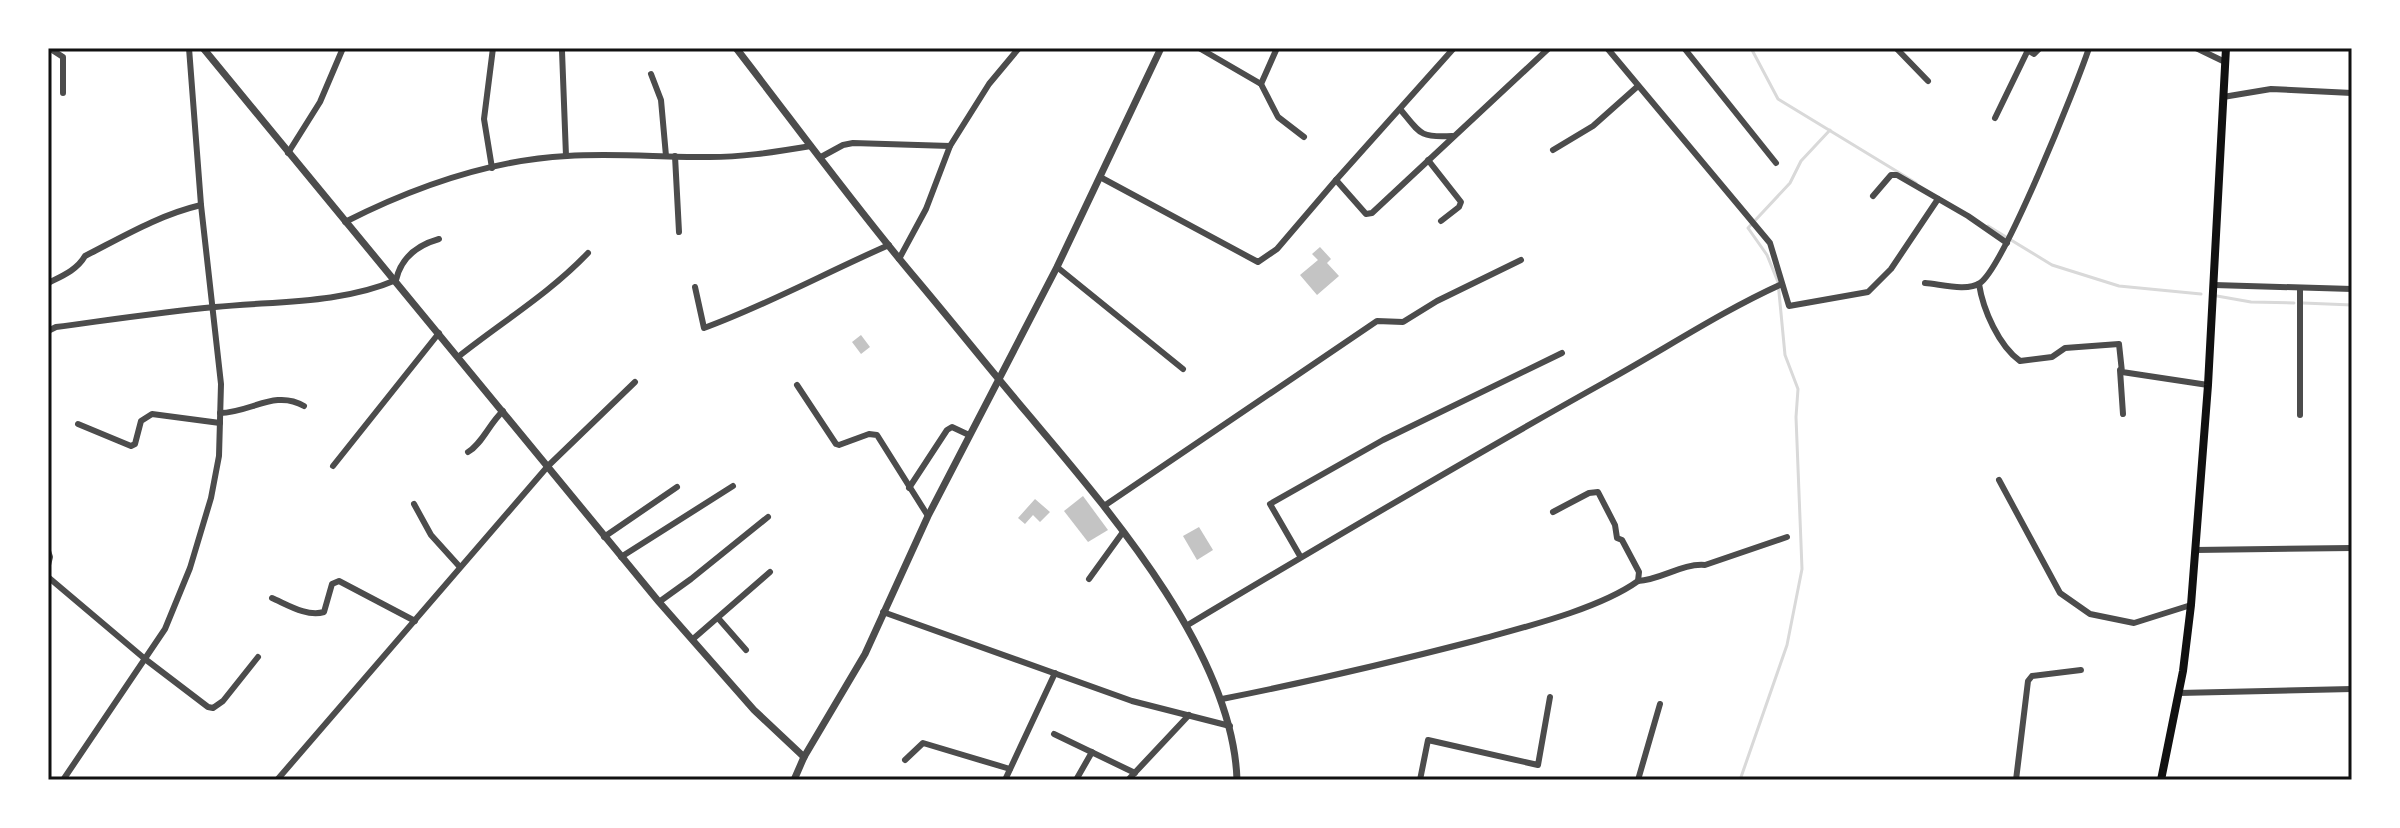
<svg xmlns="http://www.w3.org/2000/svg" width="2400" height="828" viewBox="0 0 2400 828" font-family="'IBM Plex Sans',sans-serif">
<rect width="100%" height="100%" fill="#fff"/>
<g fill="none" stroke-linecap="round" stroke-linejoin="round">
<g stroke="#d9d9d9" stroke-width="3">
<path d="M 1751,48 L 1778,99 L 1916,183"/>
<path d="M 1988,226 L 2052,265 L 2119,286 L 2201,294"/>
<path d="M 2217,296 L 2251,302 L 2294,303"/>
<path d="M 2303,303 L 2352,305"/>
<path d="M 1740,780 L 1787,645 L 1802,569 L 1796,417 L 1798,389 L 1785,355 L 1778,282 L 1767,255 L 1748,228 L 1790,183 L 1801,161 L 1830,130"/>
</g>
</g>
<g fill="#c4c4c4">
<path d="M 1320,247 L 1331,259 L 1327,263 L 1339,276 L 1317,295 L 1300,275 L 1318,260 L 1312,254 Z"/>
<path d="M 861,335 L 870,347 L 861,354 L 852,342 Z"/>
<path d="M 1083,496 L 1108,530 L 1088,542 L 1064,511 Z"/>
<path d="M 1035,499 L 1050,512 L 1040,522 L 1033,515 L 1025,524 L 1018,518 Z"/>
<path d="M 1199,527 L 1213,550 L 1197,560 L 1183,536 Z"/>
</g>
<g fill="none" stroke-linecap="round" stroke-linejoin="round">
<g stroke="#4c4c4c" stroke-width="6">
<path d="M 49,48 L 63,57 L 63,93"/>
<path d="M 1199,48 L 1261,84 L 1278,117 L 1304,137"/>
<path d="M 1607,48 L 1770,243 L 1789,306 L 1868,292 L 1891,269 L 1938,199"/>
<path d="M 1684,48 L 1776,163"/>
<path d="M 1896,48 L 1928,81"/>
<path d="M 2024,48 L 2034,54 L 2040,48"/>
<path d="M 2196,48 L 2225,62"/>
<path d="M 562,51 L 566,156"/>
<path d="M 651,74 L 661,100 L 666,156"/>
<path d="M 1261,84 L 1277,48"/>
<path d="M 2223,97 L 2271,89 L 2352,93"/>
<path d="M 1400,109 C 1420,133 1419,138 1452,136"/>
<path d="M 1995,118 L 2028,50"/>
<path d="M 1553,150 L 1593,126 L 1638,86"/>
<path d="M 288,153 L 320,102 L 343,48"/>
<path d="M 675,156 L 679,232"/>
<path d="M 821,157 L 843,145 L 853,143 L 950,146 L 989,84 L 1019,48"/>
<path d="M 1428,160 L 1461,202 L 1459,207 L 1441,221"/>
<path d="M 492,168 L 484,119 L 493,48"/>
<path d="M 1100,177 L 1258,262 L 1277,249 L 1336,180 L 1366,214 L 1372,213 L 1549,48"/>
<path d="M 1336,180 L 1454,48"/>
<path d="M 1873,196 L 1891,175 L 1897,175 L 1968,216 L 2007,243"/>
<path d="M 345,222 C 412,188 491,160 567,156 C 612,153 657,157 702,157 C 738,158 775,152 811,146"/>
<path d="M 899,259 L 926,209 L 950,146"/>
<path d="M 1057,267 L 1183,369"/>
<path d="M 48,283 C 62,276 77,270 85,256 C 124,236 159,215 201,205"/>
<path d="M 1925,283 C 1940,284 1967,292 1980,283 C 2004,267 2077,84 2089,48"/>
<path d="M 1979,284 C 1983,310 1999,346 2020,361 L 2052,357 L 2065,348 L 2119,344 L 2122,372 L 2208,385"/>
<path d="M 2214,285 L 2352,289"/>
<path d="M 695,287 L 704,328 C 767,305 827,272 889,245"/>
<path d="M 2300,289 L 2300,415"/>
<path d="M 48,331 L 56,327 C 109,320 162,312 215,307 C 274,301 341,304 396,280 C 401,258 418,245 439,239"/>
<path d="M 458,357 C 502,322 550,293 588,253"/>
<path d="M 2120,370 L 2123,414"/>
<path d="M 797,385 L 836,444 L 839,445 L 869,434 L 877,435 L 928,516"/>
<path d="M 220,413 C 250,413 275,389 304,406"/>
<path d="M 78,424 L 131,446 L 135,444 L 141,421 L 152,414 L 220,423"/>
<path d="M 468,452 C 482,444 489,424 503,411"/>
<path d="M 333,466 L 439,333"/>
<path d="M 1999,480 L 2060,593 L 2090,614 L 2134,623 L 2191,605"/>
<path d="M 909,488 L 947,430 L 952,427 L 969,435"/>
<path d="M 414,504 L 431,535 L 459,566"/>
<path d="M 1104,506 L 1377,321 L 1403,322 L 1437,301 L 1521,260"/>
<path d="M 604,537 L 677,487"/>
<path d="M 2195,550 L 2352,548"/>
<path d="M 48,551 L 50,557 L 48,565"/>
<path d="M 1300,556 L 1270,504 L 1383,440 L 1562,353"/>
<path d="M 621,557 L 733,486"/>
<path d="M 48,577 L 145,659 L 208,707 L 213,708 L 223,701 L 258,657"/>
<path d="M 1089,579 L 1123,532"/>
<path d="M 1638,581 C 1661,580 1682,563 1705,565 L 1787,537"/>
<path d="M 272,598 C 288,605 307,617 324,612 L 332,584 L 339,581 L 415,621"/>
<path d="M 659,602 L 691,579 L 768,517"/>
<path d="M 883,612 L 1132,701 L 1230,726"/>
<path d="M 718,618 L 746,650"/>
<path d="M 1186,626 C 1325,543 1465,460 1607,381 C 1665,349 1722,311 1782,284"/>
<path d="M 693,639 L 770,572"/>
<path d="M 2179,693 L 2352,689"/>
<path d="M 1222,699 C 1308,682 1393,662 1478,640 C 1525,627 1599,609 1638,581 L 1639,572 L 1622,540 L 1617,538 L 1615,525 L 1598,492 L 1589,493 L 1553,512"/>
<path d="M 1054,734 L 1135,773"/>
<path d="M 905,760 L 923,743 L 1010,769"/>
<path d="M 63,780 L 165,629 L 190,568 L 211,498 L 219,456 L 221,384 L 201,205 L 189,48"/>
<path d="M 277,780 L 548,466 L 635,382"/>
<path d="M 1005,780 L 1055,673"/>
<path d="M 1076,780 L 1092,752"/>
<path d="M 1128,780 L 1189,715"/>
<path d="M 1420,780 L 1428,740 L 1538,765 L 1550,697"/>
<path d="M 1638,780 L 1660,704"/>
<path d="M 2016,780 L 2028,681 L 2032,676 L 2081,670"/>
</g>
<g stroke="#4c4c4c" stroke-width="7">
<path d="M 203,48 L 659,602 L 754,710 L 804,757"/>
<path d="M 736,48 C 794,123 850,200 911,273 C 950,319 988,367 1027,413 C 1107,508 1233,652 1237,780"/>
<path d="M 794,780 L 804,757 L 865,654 L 928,516 L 1057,267 L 1161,48"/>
</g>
<path stroke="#111" stroke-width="8" d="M 2161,780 L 2183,671 L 2191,605 L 2208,385 L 2226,48"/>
</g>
<rect width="2400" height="828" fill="none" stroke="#ffffff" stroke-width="100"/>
<rect x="50" y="50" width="2300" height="728" fill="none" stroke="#111" stroke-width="3"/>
</svg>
